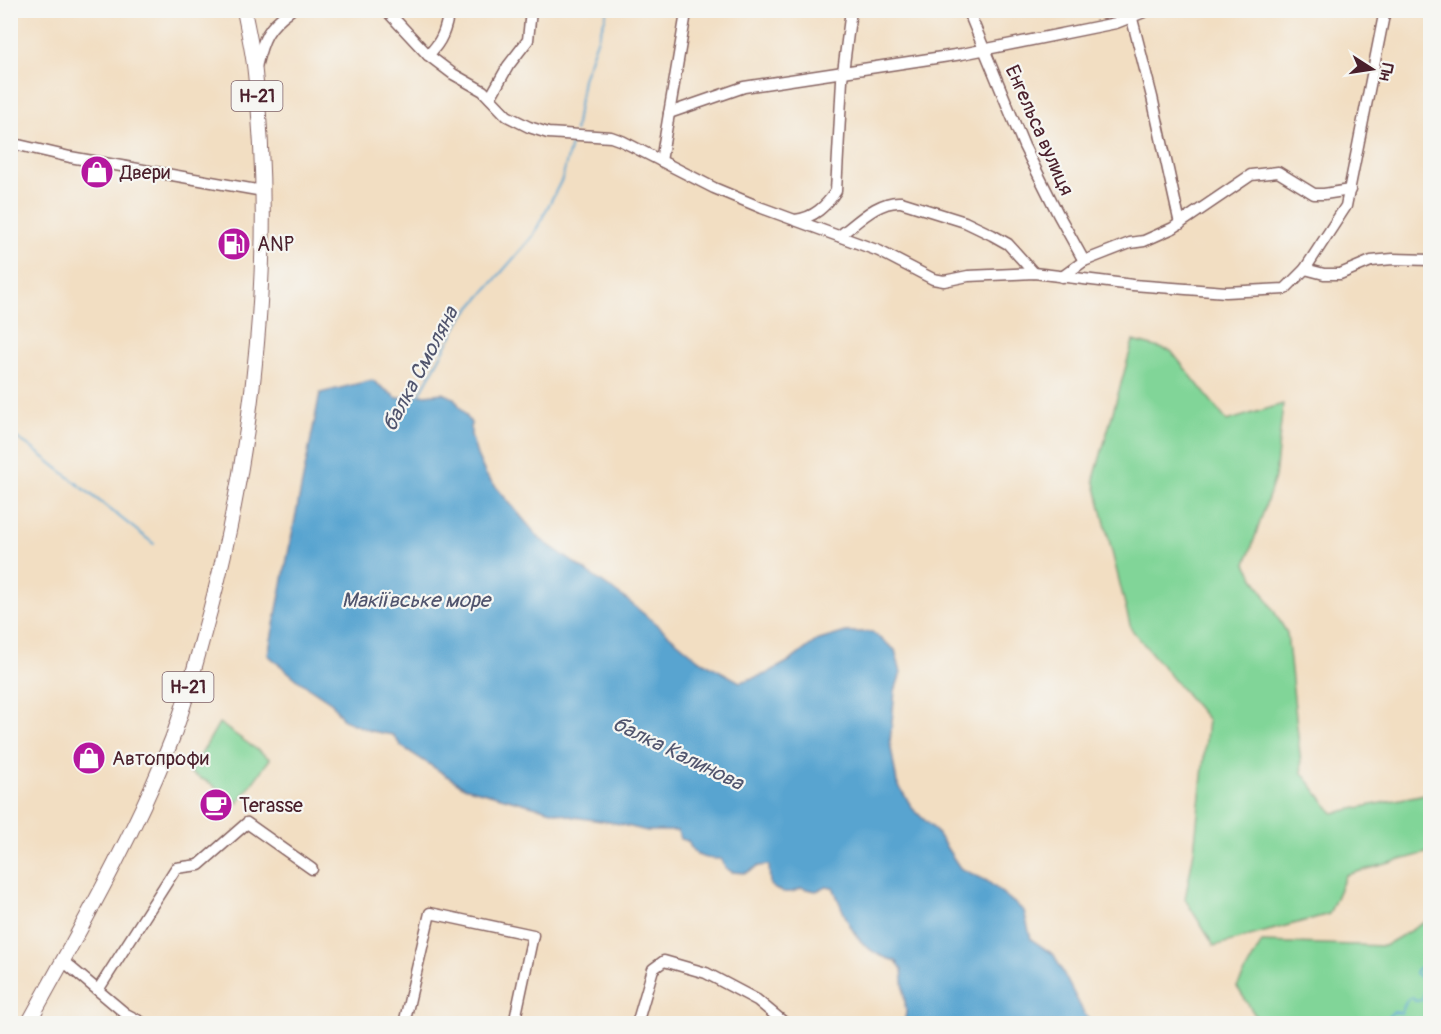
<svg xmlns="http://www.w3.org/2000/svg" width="1441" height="1034" viewBox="0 0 1441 1034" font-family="Pangolin,sans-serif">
<rect width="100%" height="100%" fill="#f6f6f2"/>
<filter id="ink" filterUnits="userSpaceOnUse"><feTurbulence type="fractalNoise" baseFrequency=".0167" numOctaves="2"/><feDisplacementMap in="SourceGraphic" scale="12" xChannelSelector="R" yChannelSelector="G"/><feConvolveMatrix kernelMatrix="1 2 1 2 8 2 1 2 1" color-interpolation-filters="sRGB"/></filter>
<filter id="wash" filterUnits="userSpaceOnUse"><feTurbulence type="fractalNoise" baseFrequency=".008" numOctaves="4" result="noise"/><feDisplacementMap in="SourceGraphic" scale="24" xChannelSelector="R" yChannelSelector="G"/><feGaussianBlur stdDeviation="1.35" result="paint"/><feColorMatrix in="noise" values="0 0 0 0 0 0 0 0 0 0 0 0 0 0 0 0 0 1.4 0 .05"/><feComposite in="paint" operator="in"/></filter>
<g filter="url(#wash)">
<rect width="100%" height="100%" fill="#f2dec2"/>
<g fill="#81d598" stroke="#667a62" stroke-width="1.5">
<path d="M 1133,341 L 1171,351 L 1227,421 L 1283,404 L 1275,477 L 1246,564 L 1287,633 L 1302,773 L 1333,813 L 1430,793 L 1430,852 L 1346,875 L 1329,914 L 1214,946 L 1185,899 L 1194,851 L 1208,720 L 1131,629 L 1094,479 Z"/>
<path d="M 219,723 L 270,759 L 238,803 L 208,782 L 190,773 Z"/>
<path d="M 1430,919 L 1430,1023 L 1260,1023 L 1237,987 L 1262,942 L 1384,946 Z"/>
</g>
<path fill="#58a4d0" stroke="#51627e" stroke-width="1.5" d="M 372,380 L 397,398 L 443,393 L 454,398 L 471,423 L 471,435 L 477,455 L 486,475 L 540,539 L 626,599 L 698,659 L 740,682 L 766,674 L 791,660 L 816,641 L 846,632 L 872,632 L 895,650 L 901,673 L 895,691 L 890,742 L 897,783 L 913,809 L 935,830 L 960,868 L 987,881 L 1024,911 L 1031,939 L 1054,955 L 1085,1015 L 1096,1023 L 904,1023 L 906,1013 L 902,969 L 896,961 C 855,951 848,922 833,887 L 827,887 L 816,891 L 801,888 C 791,895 778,893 770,885 L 769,865 L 759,866 L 746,873 L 732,872 L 726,868 L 721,859 C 705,859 694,858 688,841 L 680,839 L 678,831 L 647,831 L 615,823 L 574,817 L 464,787 L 401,746 L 393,735 L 371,731 L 343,720 L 332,703 L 299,681 L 268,655 L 320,393 Z"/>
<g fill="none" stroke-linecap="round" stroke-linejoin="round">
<g stroke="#58a4d0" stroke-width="2">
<path d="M 575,131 L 583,79 L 608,10"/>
<path d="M 418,397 L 461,319 L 533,236 L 562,179 L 573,137"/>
<path d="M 10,434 L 28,445 L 154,544"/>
<path d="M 1316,1024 L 1317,1020 L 1330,1024"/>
<path d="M 1377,1024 L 1377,1019 L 1388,1017 L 1393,1012 L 1401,1013 L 1407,1000 L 1412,997 L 1415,1001 L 1422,1000 L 1426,987 L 1421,978 L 1415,973 L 1417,969 L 1422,967 L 1424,961 L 1430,953"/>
</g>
</g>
</g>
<g filter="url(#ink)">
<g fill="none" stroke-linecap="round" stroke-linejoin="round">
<g stroke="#856260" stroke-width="13">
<g id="minor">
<path d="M 386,10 L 428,55 L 453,74 L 483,91 L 507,116 L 529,127 L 548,133 L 611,137 L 622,141 L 714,188 L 762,208 L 879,251 L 933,279 L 944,281 L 968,276 L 1034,273 L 1133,285 L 1226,292 L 1285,289 L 1305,269 L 1346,206 L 1385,10"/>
<path d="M 968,10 L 1024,146 L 1058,214 L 1084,261"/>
<path d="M 1130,11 L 1152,97 L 1180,224"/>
<path d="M 428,55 C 442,42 446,29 449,10"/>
<path d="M 256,67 C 263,39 267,27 291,10"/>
<path d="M 490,98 L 508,66 L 528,40 L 531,10"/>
<path d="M 669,113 L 744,87 L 962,54 L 1116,23 L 1149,10"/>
<path d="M 10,143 L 70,157 L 263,191"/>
<path d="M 661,161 L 685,19"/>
<path d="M 795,220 C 814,218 826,206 836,191 L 842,80 L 851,10"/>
<path d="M 839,236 C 857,223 878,200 901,202 L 965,222 L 992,235 L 1008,244 L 1034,273"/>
<path d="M 1305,269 L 1324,274 L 1340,274 L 1371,261 L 1393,259 L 1430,260"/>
<path d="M 1062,277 L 1084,261 L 1130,243 L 1144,241 L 1173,228 L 1251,175 L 1278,172 L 1314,194 L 1324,194 L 1350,190"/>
<path d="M 63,961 L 126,1014 L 145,1024"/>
<path d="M 98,990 L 176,868 L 199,865 L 247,823 L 312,869"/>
<path d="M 404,1024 L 430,913 L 533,935 L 514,1024"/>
<path d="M 637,1024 L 653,969 L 664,961 L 706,973 L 757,1000 L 786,1024"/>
</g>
</g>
<g stroke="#856260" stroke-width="16">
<path id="major" d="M 28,1024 C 79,931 133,838 172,739 C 188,697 198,654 210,611 C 255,441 275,249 255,73 C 253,52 248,31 244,10"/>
</g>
<use href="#minor" stroke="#fff" stroke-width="10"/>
<use href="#major" stroke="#fff" stroke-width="14"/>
</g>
</g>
<defs>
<g id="shop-disc" transform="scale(1.725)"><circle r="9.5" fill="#b5179e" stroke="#f6f6f2"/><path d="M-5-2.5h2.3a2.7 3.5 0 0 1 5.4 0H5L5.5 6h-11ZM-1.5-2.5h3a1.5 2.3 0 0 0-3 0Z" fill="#fff"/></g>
<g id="fuel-disc" transform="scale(1.725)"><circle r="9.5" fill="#b5179e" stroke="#f6f6f2"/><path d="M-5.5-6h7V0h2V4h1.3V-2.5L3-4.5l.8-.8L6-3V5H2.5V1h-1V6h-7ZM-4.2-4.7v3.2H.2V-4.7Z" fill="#fff"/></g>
<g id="cafe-disc" transform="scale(1.725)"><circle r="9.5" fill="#b5179e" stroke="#f6f6f2"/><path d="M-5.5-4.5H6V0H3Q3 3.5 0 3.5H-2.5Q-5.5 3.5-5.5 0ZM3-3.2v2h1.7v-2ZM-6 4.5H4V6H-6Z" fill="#fff"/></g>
</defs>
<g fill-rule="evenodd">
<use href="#shop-disc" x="97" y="172"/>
<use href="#fuel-disc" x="234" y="244"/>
<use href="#shop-disc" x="89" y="758"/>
<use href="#cafe-disc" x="216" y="805"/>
</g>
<g text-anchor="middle" stroke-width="4.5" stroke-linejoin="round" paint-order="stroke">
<g fill="#f6f6f2" stroke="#7e6067" stroke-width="1.5">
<rect x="231.5" y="81" width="51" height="30" rx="4.5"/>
<rect x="162.5" y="672" width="51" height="30" rx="4.5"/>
</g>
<g font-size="18" font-weight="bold" fill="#4a1f2b">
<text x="257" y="102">Н-21</text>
<text x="188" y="693">Н-21</text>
</g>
<g font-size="20" fill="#4a1f2b" stroke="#f6f6f2">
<text transform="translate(1040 130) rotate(66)" y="7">Енгельса вулиця</text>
</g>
<g font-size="20" fill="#4a1f2b" stroke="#f6f6f2" text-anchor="start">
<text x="120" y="179">Двери</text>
<text x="257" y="251">ANP</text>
<text x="112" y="765">Автопрофи</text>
<text x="239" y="812">Terasse</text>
</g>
<g font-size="21" font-style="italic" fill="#50546d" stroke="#f6f6f2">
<text transform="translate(420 369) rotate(-62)" y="7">балка Смоляна</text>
<text x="416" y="607">Макіївське море</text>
<text transform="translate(678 753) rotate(26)" y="7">балка Калинова</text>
</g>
</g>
<rect width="1441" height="1034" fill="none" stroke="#f6f6f2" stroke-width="36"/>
<g transform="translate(1372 69) rotate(102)" stroke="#f6f6f2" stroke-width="4.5" paint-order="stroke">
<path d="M0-4.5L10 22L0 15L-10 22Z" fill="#4a1f2b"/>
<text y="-9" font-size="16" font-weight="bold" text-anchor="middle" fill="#4a1f2b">Пн</text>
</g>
</svg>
